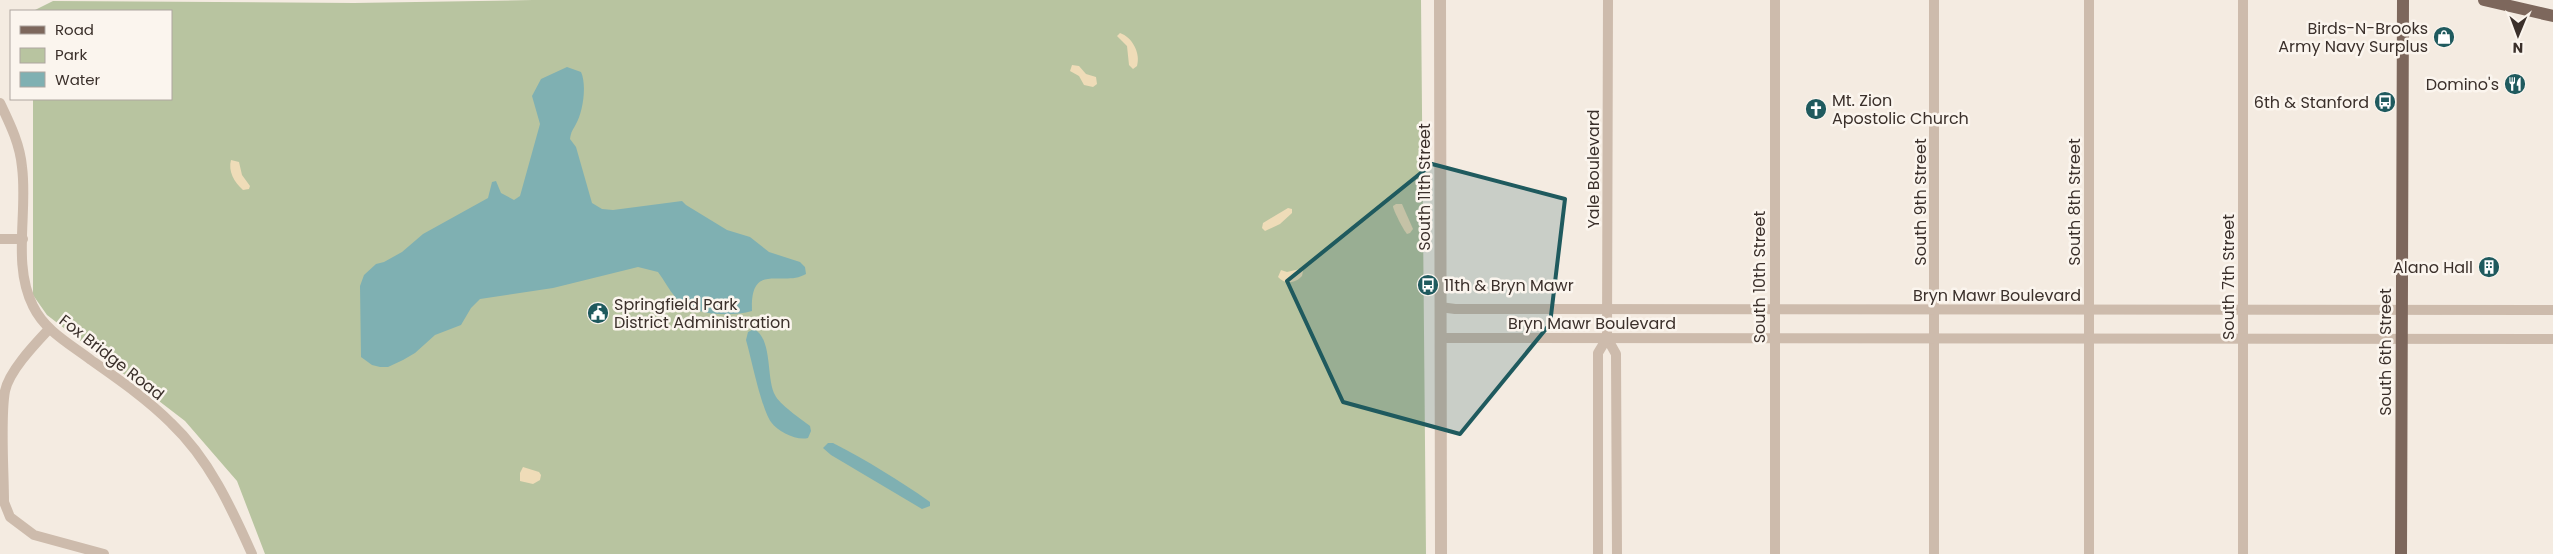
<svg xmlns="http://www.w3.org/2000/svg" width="2553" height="554" viewBox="0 0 2553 554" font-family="Poppins,sans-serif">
<rect width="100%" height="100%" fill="#f4ebe1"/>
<path fill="#b8c4a0" d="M 533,0 L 1421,0 L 1426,554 L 265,554 L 237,481 L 185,421 L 47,315 L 33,295 L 33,99 L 171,99 L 171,11 L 33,11 L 53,1 L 354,3 Z"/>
<g fill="#efdcb8">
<path d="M 1120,33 C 1132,37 1141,53 1137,66 L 1133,69 L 1129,65 L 1127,46 L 1117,36 Z"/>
<path d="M 1072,65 L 1079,66 L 1086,74 L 1096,77 L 1097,84 L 1093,87 L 1084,85 L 1079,76 L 1070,71 Z"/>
<path d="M 231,160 L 239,162 L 242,175 L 250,186 L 249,189 L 243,190 C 234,182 228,171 231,160 Z"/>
<path d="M 1396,204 L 1402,204 L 1413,229 L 1410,233 L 1407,234 C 1404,231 1393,210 1393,206 Z"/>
<path d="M 1288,208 L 1292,209 L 1292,213 L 1280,224 L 1265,231 L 1262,228 L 1263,223 Z"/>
<path d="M 1300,269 L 1303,271 L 1302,276 C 1296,283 1285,285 1278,277 L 1281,270 L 1287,272 Z"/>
<path d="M 523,467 L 539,472 L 541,475 L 540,480 L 533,484 L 520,481 L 520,473 Z"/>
</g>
<g fill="#7fb0b2">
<path d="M 567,67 L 581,72 C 587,85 583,112 576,124 C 573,130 571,131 570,139 L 576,147 L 592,203 L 602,209 L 613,210 L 682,201 L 686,205 L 727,230 L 750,237 L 769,252 L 800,262 L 805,267 L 806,274 C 782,288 750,260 752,311 C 730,317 693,316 676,298 C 669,290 664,280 658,272 L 638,267 L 553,288 L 480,299 L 471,308 L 461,325 L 435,335 L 415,353 L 403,360 L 388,367 L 380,367 L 372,365 L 361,357 L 360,286 L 364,275 L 376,264 L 384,262 L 402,252 L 423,234 L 488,198 L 492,182 L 496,181 L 501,193 L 514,200 L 520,196 L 540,124 L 532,96 L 541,79 Z"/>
<path d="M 754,329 C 773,339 766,379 775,395 C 779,404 801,419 810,426 L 811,431 L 808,438 C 797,441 778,432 771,422 C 761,407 752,361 746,340 L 748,332 Z"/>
<path d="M 828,443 L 833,443 C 866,460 899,480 930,502 L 930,506 L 922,509 L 831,455 L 823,448 Z"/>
</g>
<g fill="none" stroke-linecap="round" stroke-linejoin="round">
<g stroke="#cdbbac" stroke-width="10">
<path d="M 1608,0 L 1607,338 L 1616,354 L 1617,554"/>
<path d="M 1934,0 L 1934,554"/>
<path d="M 2243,0 L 2243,554"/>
<path d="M 0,103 C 10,124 20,144 22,167 C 28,212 12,265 33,306 C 45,331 70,344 91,360 C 118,379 147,399 171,423 C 209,459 231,507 252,554"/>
<path d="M 0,239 L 23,239"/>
<path d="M 1440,307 L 1455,309 L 2553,310"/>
<path d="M 49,329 C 35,344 9,371 5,391 C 0,418 4,472 4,502 L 10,517 L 34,535 L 104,554"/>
<path d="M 1440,338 L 2553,339"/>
<path d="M 1598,554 L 1598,353 L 1607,338"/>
<path d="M 1775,554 L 1775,0"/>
<path d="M 2089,554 L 2089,0"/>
</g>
<path stroke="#cdbbac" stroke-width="12" d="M 1440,0 L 1441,554"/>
<g stroke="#7d675c" stroke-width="12">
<path d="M 2484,0 L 2553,16"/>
<path d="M 2401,554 L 2403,0"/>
</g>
</g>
<path fill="#1f5a5e" fill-opacity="0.2" stroke="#1f5a5e" stroke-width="4" stroke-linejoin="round" d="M 1432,164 L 1565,199 L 1550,324 L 1460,434 L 1343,402 L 1287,281 Z"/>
<defs>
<g id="shop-disc" transform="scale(1.125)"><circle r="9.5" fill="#1f5a5e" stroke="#fbf5ee"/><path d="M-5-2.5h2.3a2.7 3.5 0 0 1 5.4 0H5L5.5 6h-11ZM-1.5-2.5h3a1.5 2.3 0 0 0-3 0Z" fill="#fff"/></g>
<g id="restaurant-disc" transform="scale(1.125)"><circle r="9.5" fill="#1f5a5e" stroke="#fbf5ee"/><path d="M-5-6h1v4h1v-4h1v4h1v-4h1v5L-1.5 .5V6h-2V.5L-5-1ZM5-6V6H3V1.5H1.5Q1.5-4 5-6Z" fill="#fff"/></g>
<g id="bus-disc" transform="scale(1.125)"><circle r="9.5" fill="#1f5a5e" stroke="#fbf5ee"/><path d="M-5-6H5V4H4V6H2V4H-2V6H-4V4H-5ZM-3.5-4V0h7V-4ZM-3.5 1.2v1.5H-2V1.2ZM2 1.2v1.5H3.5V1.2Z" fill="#fff"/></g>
<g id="church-disc" transform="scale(1.125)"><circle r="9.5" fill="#1f5a5e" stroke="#fbf5ee"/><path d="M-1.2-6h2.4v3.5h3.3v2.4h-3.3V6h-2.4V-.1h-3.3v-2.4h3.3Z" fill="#fff"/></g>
<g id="building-disc" transform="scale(1.125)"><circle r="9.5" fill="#1f5a5e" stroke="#fbf5ee"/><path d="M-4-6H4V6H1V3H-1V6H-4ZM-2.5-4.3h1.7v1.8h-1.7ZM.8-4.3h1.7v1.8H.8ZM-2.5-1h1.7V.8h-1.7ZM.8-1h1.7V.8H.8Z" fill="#fff"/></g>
<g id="civic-disc" transform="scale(1.125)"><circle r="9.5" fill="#1f5a5e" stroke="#fbf5ee"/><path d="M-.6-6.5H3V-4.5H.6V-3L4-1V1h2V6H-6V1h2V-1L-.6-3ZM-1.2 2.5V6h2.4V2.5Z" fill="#fff"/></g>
</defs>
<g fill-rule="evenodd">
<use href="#shop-disc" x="2444" y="37"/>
<use href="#restaurant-disc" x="2515" y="84"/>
<use href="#bus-disc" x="2385" y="102"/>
<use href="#church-disc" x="1816" y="109"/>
<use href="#building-disc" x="2489" y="267"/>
<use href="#bus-disc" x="1428" y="285"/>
<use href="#civic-disc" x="598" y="313"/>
</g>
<g text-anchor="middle" stroke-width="5" stroke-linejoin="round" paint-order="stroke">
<g font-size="16" fill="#3b302b" stroke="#fbf5ee" text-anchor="end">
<text x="2428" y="34">Birds-N-Brooks<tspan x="2428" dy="18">Army Navy Surplus</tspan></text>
<text x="2499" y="90">Domino's</text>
<text x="1832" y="106" text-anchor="start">Mt. Zion<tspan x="1832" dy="18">Apostolic Church</tspan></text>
<text x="2369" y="108">6th &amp; Stanford</text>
<text x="2473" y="273">Alano Hall</text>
<text x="1444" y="291" text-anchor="start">11th &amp; Bryn Mawr</text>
<text x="614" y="310" text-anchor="start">Springfield Park<tspan x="614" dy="18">District Administration</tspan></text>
</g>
<g font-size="16" fill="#3b302b" stroke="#fbf5ee">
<text transform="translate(1593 169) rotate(-90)" y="6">Yale Boulevard</text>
<text transform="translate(1424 187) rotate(-90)" y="6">South 11th Street</text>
<text transform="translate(1920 202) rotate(-90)" y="6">South 9th Street</text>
<text transform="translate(2074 202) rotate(-90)" y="6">South 8th Street</text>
<text transform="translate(1759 277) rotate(-90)" y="6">South 10th Street</text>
<text transform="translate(2228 277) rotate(-90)" y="6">South 7th Street</text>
<text x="1997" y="301">Bryn Mawr Boulevard</text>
<text x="1592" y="329">Bryn Mawr Boulevard</text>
<text transform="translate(2385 352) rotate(-90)" y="6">South 6th Street</text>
<text transform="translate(112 357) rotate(38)" y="6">Fox Bridge Road</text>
</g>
</g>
<rect x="10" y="10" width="162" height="90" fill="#fbf5ee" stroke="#aea6a0"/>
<rect x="20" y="26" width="25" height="8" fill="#7d675c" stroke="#aea6a0"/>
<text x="55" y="35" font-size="15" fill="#3b302b">Road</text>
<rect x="20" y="48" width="25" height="15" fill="#b8c4a0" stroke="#aea6a0"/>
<text x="55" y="60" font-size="15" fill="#3b302b">Park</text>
<rect x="20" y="72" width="25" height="15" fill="#7fb0b2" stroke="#aea6a0"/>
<text x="55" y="85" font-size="15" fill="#3b302b">Water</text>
<g transform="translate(2518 35) rotate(181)" stroke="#fbf5ee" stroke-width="4" paint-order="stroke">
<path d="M0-4L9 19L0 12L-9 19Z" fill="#3b302b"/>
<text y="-8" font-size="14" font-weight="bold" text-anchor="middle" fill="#3b302b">N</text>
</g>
</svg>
